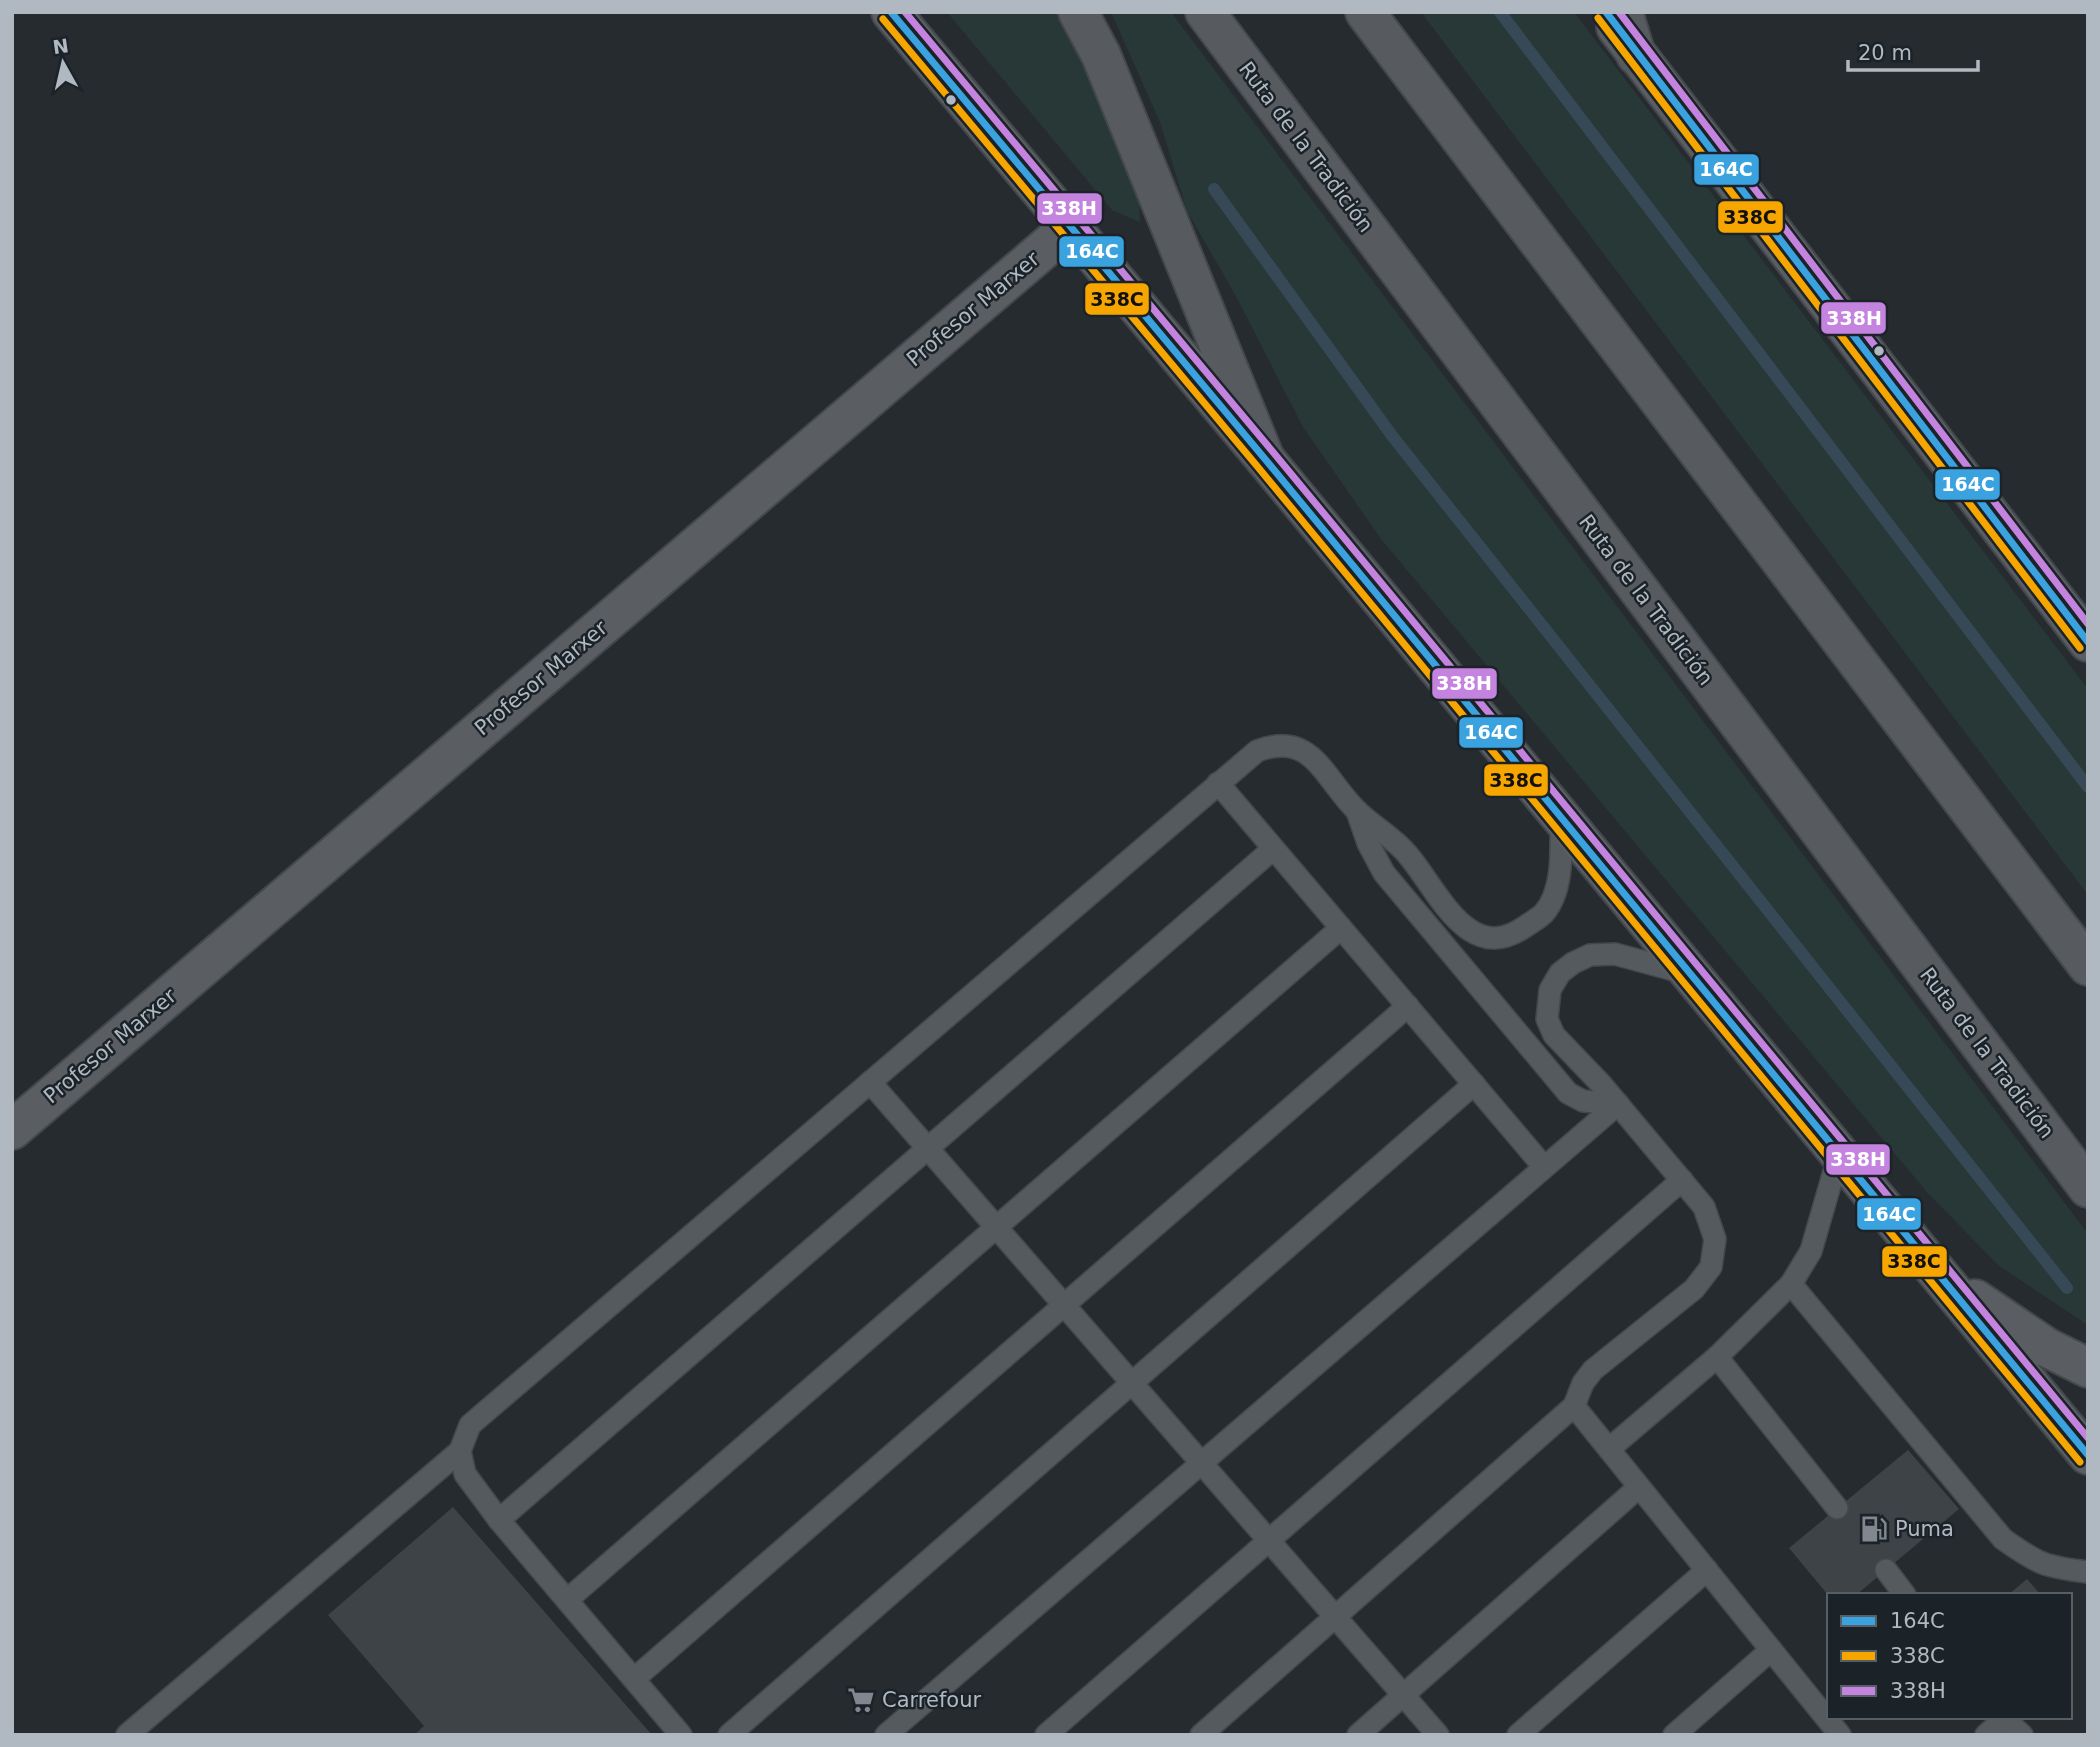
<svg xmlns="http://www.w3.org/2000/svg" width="2100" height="1747" viewBox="0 0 2100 1747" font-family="'DejaVu Sans',sans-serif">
<rect width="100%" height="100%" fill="#262b30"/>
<g fill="#283836">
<path d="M 947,12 L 1061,12 L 1139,195 L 1140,222 L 1112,210 Z"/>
<path d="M 1111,12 L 1171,12 L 2088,1234 L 2088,1325 L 1998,1265 L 1926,1191 L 1381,539 L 1303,427 L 1237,298 L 1187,211 L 1160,122 Z"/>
<path d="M 1421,12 L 1574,12 L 2088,689 L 2088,895 Z"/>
</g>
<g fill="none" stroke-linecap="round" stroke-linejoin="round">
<g stroke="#374957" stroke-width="12">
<path d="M 1500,12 L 2088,787"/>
<path d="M 1214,189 L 1393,437 L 2067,1288"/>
</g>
</g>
<g fill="#3e4347">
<path d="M 1908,1450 L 1959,1509 L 1856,1595 L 1828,1595 L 1789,1548 Z"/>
<path d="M 453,1507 L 652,1735 L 414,1735 L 424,1726 L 328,1615 Z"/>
<path d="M 2027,1579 L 2041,1595 L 2008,1595 Z"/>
</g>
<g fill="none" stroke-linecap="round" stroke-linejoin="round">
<g stroke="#44474b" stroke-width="24">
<g id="lane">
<path d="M 1218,783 L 1544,1167"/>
<path d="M 1357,811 L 1368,843 L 1384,873 L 1568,1093 L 1583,1101 L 1618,1104"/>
<path d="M 870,1082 L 1438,1735"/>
<path d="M 1791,1284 L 2003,1539 C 2038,1564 2045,1567 2088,1572"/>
<path d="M 1717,1357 L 1837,1508"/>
<path d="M 1574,1406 L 1840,1735"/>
<path d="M 1609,1449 L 1717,1357 L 1791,1284 L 1811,1251 L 1839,1154"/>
<path d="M 499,1520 L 1273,849"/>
<path d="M 1886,1570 L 1905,1595"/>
<path d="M 567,1600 L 1341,928"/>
<path d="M 634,1679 L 1408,1006"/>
<path d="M 2002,1717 L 2022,1735"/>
<path d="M 127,1735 L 460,1451"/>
<path d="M 681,1735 L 499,1520 L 465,1474 L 460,1451 L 470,1425 L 1257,751 C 1312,730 1323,777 1356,810 C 1372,826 1393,837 1408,855 C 1439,892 1469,967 1526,926 C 1532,922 1539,918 1544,913 C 1564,890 1561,849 1561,820"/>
<path d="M 729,1735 L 1474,1084"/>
<path d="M 886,1735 L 1618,1104"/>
<path d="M 1046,1735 L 1682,1180"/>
<path d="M 1201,1735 L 1574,1406 L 1583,1383 L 1593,1370 L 1694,1289 L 1711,1267 L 1715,1239 L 1704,1207 L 1601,1084 L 1554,1035 L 1547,1019 L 1550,990 L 1560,973 L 1573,963 L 1590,955 L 1615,954 L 1685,973"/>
<path d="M 1358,1735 L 1639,1487"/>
<path d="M 1518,1735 L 1707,1570"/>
<path d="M 1674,1735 L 1771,1650"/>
<path d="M 1986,1735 L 2004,1719"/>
</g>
</g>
<g stroke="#44474b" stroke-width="42">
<g id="secondary">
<path d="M 891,12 L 1265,459 L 2088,1455"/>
<path d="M 1616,27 L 2088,642"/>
<path d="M 12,1130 L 1071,226"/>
<path d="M 1975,1299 L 2046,1347 L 2088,1368"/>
</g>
</g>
<g stroke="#44484d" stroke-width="42">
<g id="primary">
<path d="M 1078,12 L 1101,55 L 1265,459"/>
<path d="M 1205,12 L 2088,1188"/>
<path d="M 1365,12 L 2088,966"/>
<path d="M 1623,12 L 1636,55"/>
</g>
</g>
<use href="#lane" stroke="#555a5f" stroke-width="21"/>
<use href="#secondary" stroke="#5a5e62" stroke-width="38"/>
<use href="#primary" stroke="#575b60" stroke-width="38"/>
<g stroke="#1b2329" stroke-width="12">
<g id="bus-1">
<path d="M 891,12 L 1265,459 L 2088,1455"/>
<path d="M 1606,12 L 2088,642"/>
</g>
</g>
<g stroke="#1b2329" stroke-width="12">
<g id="bus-2">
<path d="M 1598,18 L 2080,648"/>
<path d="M 883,19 L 1257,466 L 2080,1462"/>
</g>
</g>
<g stroke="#1b2329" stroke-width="12">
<g id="bus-3">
<path d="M 905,12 L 1273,452 L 2088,1438"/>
<path d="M 1619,12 L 2088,624"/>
</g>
</g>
<use href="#bus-1" stroke="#3aa2df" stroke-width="7"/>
<use href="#bus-2" stroke="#f7a600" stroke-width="7"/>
<use href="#bus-3" stroke="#c483df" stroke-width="7"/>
</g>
<defs>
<g id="fuel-bare" transform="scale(2.1)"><path d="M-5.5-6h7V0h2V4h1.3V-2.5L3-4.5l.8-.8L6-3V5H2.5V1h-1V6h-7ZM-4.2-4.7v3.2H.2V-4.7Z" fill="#80878e" stroke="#1b2329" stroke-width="2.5" paint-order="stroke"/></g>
<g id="supermarket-bare" transform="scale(2.1)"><path d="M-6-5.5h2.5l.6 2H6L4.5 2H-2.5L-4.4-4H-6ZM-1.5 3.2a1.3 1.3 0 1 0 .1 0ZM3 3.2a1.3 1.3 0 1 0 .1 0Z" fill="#80878e" stroke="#1b2329" stroke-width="2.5" paint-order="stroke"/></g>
</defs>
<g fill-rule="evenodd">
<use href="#fuel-bare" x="1874" y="1529"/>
<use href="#supermarket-bare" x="861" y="1700"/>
</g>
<g fill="#b0b9c1" stroke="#1b2329" stroke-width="2.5">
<circle cx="951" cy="100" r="6"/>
<circle cx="1879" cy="351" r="6"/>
</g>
<g text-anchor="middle" stroke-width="5" stroke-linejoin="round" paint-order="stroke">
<g font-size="21" fill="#b0b9c1" stroke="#1b2329">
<text transform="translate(1306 147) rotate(53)" y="7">Ruta de la Tradición</text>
<text transform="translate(973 309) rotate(-40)" y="7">Profesor Marxer</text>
<text transform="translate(1646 600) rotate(53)" y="7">Ruta de la Tradición</text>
<text transform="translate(541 678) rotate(-40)" y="7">Profesor Marxer</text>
<text transform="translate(110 1046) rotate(-40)" y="7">Profesor Marxer</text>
<text transform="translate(1987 1053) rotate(53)" y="7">Ruta de la Tradición</text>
</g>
<g font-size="21" fill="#b0b9c1" stroke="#1b2329" text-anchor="start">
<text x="1895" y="1536">Puma</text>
<text x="882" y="1707">Carrefour</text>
</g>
</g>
<g stroke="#1b2329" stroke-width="2.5">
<rect x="1693" y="153" width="67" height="33" rx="7" fill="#3aa2df"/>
<rect x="1036" y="192" width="67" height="33" rx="7" fill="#c483df"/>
<rect x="1717" y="200" width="67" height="34" rx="7" fill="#f7a600"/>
<rect x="1058" y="235" width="67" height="33" rx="7" fill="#3aa2df"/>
<rect x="1084" y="282" width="66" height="34" rx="7" fill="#f7a600"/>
<rect x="1820" y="301" width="67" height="34" rx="7" fill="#c483df"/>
<rect x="1934" y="468" width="67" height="33" rx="7" fill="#3aa2df"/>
<rect x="1431" y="667" width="67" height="33" rx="7" fill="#c483df"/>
<rect x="1458" y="716" width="66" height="33" rx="7" fill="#3aa2df"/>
<rect x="1483" y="763" width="66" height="34" rx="7" fill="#f7a600"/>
<rect x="1825" y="1143" width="66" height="33" rx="7" fill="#c483df"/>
<rect x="1856" y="1197" width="66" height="34" rx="7" fill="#3aa2df"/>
<rect x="1881" y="1245" width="67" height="33" rx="7" fill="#f7a600"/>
</g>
<g font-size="19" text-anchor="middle" font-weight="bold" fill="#fff">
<text x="1726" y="176">164C</text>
<text x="1069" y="215">338H</text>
<text x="1092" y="258">164C</text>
<text x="1854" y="325">338H</text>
<text x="1968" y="491">164C</text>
<text x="1464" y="690">338H</text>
<text x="1491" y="739">164C</text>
<text x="1858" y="1166">338H</text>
<text x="1889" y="1221">164C</text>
</g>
<g font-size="19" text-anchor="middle" font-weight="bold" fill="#111">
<text x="1750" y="224">338C</text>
<text x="1117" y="306">338C</text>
<text x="1516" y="787">338C</text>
<text x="1914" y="1268">338C</text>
</g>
<rect width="2100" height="1747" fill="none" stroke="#b0b9c1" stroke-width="28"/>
<rect x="1827" y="1593" width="245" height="126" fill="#1b2329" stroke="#575f66" stroke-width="2"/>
<rect x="1841" y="1616" width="35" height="10" fill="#3aa2df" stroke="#575f66" stroke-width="2"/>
<text x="1890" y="1628" font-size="21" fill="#b0b9c1">164C</text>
<rect x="1841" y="1651" width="35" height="10" fill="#f7a600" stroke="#575f66" stroke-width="2"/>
<text x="1890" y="1663" font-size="21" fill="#b0b9c1">338C</text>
<rect x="1841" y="1686" width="35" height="10" fill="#c483df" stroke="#575f66" stroke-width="2"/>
<text x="1890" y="1698" font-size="21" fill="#b0b9c1">338H</text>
<g transform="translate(63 63) rotate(352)" stroke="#1b2329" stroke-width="5" paint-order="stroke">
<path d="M0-5L12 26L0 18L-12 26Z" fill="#b0b9c1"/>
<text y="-10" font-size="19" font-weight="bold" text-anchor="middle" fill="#b0b9c1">N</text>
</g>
<path d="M1848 60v10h130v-10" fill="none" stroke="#b0b9c1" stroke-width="3.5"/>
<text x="1858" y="60" font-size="21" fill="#b0b9c1" stroke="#1b2329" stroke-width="5" paint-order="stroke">20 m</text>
</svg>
